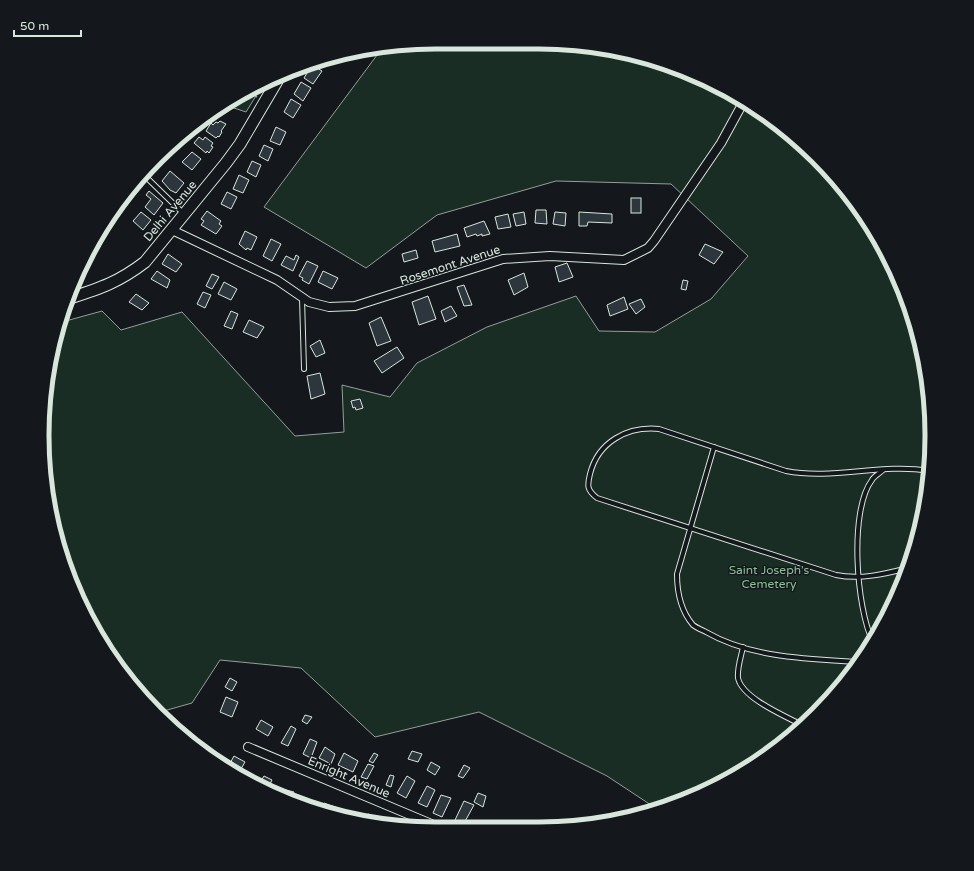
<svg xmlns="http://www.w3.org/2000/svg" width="974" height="871" viewBox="0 0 974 871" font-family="'Varela Round',sans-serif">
<rect width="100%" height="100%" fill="#14181c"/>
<g fill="#1a2d24" stroke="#939e99">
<path d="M 436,42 L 615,50 L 689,72 L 735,95 L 798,140 L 851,196 L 892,262 L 919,334 L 931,410 L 929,487 L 911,562 L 879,632 L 834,695 L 778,748 L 712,789 L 657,809 L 607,776 L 479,712 L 375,737 L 301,668 L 220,660 L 192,703 L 160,712 L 123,675 L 82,609 L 55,537 L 42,436 L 50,359 L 62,322 L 102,311 L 121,330 L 182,312 L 295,436 L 344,432 L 342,385 L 390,397 L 417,363 L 487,327 L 576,296 L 599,331 L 655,332 L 711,299 L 748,256 L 671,184 L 556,181 L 437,215 L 366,268 L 264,207 L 383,47 Z"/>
<path d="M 254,88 L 259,91 L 246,112 L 225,105 Z"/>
</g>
<g fill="#2c363c" stroke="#d8e6dc">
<path d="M 312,65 L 322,71 L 313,84 L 304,78 Z"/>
<path d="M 301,82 L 311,88 L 303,101 L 294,94 Z"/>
<path d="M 291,99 L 301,105 L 293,118 L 284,112 Z"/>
<path d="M 220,121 L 226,124 L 221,131 L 222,132 L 219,137 L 218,136 L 216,138 L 206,131 L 211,123 L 213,125 L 216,122 L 218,123 Z"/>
<path d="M 276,127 L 286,132 L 280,145 L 270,141 Z"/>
<path d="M 199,137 L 203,140 L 205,137 L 213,143 L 211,146 L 213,147 L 209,153 L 207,151 L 206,153 L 194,143 Z"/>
<path d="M 264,145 L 273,149 L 268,161 L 259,156 Z"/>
<path d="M 192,152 L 201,159 L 192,170 L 182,162 Z"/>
<path d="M 252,161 L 261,165 L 256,177 L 247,172 Z"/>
<path d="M 170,171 L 184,183 L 176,193 L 170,190 L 162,181 Z"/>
<path d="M 239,175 L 249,180 L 243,193 L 233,189 Z"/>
<path d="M 149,191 L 163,203 L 154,215 L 145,207 L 151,199 L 146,195 Z"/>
<path d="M 227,192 L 237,197 L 231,209 L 221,204 Z"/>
<rect x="631" y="198" width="10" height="15"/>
<path d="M 536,210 L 546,210 L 547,224 L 535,223 Z"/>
<path d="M 207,211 L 221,221 L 219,224 L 222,226 L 216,234 L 201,225 L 204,221 L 201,219 Z"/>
<path d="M 141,212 L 151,220 L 143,230 L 133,221 Z"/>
<path d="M 524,212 L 526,224 L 516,226 L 513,214 Z"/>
<path d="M 555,212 L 566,213 L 565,226 L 553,224 Z"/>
<path d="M 579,212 L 612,214 L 612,223 L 588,222 L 587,226 L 579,226 Z"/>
<path d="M 508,214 L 511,227 L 498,229 L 495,217 Z"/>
<path d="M 484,221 L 490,234 L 482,236 L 482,234 L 477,236 L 476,234 L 467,237 L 464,228 Z"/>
<path d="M 245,231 L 257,237 L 251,250 L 247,248 L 246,250 L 239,244 Z"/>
<path d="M 457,234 L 460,246 L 435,252 L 432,241 Z"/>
<path d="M 271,239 L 281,244 L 272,261 L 263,256 Z"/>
<path d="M 705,244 L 723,252 L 714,264 L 699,255 Z"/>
<path d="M 416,250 L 418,258 L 404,262 L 402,254 Z"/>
<path d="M 168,254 L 182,264 L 176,272 L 162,264 Z"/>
<path d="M 296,255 L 299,257 L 293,271 L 281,265 L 286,256 L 294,260 Z"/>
<path d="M 307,261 L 318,266 L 309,284 L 302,280 L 303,278 L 299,276 Z"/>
<path d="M 567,263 L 573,277 L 559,282 L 555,267 Z"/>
<path d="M 157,271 L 170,280 L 167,288 L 151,279 Z"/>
<path d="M 323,271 L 338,278 L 332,289 L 318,282 Z"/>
<path d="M 524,273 L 528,287 L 514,295 L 508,280 Z"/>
<path d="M 212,274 L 219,277 L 212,289 L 206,286 Z"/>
<path d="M 683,280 L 688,281 L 686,290 L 681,289 Z"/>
<path d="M 224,282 L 237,289 L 231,300 L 218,294 Z"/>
<path d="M 464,285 L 472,305 L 464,306 L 457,287 Z"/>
<path d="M 203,292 L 211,295 L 205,308 L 197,304 Z"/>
<path d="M 136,294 L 149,303 L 142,310 L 129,302 Z"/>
<path d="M 428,296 L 436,319 L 419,325 L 412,302 Z"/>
<path d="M 624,297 L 628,309 L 610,316 L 607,305 Z"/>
<path d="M 641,299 L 645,307 L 636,314 L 629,304 Z"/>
<path d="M 451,306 L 457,316 L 445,322 L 441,311 Z"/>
<path d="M 231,311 L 238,314 L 232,329 L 224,326 Z"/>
<path d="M 381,317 L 391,341 L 377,346 L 369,323 Z"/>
<path d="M 249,320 L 264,327 L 257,338 L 243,332 Z"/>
<path d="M 320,340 L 325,353 L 316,357 L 310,346 Z"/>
<path d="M 397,347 L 404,358 L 382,373 L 374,361 Z"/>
<path d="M 320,373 L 325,394 L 311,399 L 307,376 Z"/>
<path d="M 360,399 L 363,408 L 356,410 L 355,407 L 353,408 L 351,401 Z"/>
<path d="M 230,678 L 237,682 L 232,691 L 225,687 Z"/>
<path d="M 226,697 L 238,702 L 232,717 L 220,712 Z"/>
<path d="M 305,715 L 312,717 L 307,724 L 302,721 Z"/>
<path d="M 261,720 L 273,727 L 268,736 L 256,729 Z"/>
<path d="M 291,726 L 296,729 L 288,746 L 281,743 Z"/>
<path d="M 310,739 L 317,742 L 311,758 L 303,754 Z"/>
<path d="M 325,747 L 335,754 L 331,764 L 319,758 Z"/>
<path d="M 412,751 L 422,754 L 418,762 L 408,759 Z"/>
<path d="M 344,753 L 358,761 L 353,772 L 338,765 Z"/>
<path d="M 374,753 L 378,755 L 373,763 L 369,761 Z"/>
<path d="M 234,756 L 245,762 L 238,774 L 228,767 Z"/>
<path d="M 431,762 L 440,767 L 435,775 L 427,770 Z"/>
<path d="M 368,764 L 374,766 L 367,779 L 361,777 Z"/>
<path d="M 464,765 L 470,768 L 463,778 L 458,776 Z"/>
<path d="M 390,775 L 394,776 L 391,787 L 386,785 Z"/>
<path d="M 264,776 L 272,780 L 267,790 L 258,786 Z"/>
<path d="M 407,776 L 415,781 L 406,798 L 397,793 Z"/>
<path d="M 427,786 L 435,790 L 427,807 L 418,803 Z"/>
<path d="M 286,790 L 294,792 L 291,800 L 283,797 Z"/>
<path d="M 478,793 L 486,796 L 483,807 L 474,802 Z"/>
<path d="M 441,795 L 451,798 L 442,817 L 433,813 Z"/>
<path d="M 464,801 L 474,805 L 463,825 L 455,820 Z"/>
<path d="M 324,803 L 338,808 L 335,816 L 321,811 Z"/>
<path d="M 368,814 L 375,817 L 372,822 L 364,821 Z"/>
<path d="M 498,822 L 504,823 L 502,828 L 495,828 Z"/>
<path d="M 526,822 L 534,826 L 533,828 L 522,828 Z"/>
</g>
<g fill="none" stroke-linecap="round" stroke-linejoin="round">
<g stroke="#d8e6dc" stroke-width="6">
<g id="lane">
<path d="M 144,175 L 184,214"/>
<path d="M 302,298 L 304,369"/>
<path d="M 714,447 L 677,574 C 677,591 681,611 693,625 C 697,628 702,630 706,632 C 751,658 808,659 858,662"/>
<path d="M 908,568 C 885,574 860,580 836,575 L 597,498 C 587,490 587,486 590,474 C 598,442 627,426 659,429 L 786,471 C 833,480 882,463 929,471"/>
<path d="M 873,642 C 856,608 849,510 872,480 C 874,476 880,473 883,470"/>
<path d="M 743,647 C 741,657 737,668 738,678 C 742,698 785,716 802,725"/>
</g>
</g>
<g stroke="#d8e6dc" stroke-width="10">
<g id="street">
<path d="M 172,230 L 277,280 L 309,302 L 329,307 L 355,306 L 503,259 L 550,256 L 624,260 L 648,248 L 654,241 L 721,143 L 744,101"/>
<path d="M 248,747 L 441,828"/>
</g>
</g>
<g stroke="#d8e6dc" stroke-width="13">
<path id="secondary" d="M 70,298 C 101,288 119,282 145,262 L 226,163 L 240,144 L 280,76"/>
</g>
<path stroke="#9da8a2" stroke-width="1.5" stroke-dasharray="3 2" stroke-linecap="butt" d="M 246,92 L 257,97"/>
<use href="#lane" stroke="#14181c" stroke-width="4"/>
<use href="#street" stroke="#14181c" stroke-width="8"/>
<use href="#secondary" stroke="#14181c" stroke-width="11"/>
</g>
<g text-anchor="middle" stroke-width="3" stroke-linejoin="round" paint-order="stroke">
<g font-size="12" fill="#d8e6dc" stroke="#14181c">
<text transform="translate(170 211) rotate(-50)" y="4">Delhi Avenue</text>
<text transform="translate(450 265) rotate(-18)" y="4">Rosemont Avenue</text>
<text transform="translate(349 777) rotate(23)" y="4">Enright Avenue</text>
</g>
<g font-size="12" fill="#8ac095" stroke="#14181c">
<text x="769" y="574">Saint Joseph’s<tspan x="769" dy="14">Cemetery</tspan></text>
</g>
</g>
<path d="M0 0H974V871H0ZM435 49H539A386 386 0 0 1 925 435V436A386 386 0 0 1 539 822H435A386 386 0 0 1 49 436V435A386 386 0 0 1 435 49Z" fill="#14181c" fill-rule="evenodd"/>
<path fill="none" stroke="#d8e6dc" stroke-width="5" d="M435 49H539A386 386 0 0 1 925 435V436A386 386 0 0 1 539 822H435A386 386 0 0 1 49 436V435A386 386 0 0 1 435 49Z"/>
<path d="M14 30v6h67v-6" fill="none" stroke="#d8e6dc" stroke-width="2"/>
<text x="20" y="30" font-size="12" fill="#d8e6dc" stroke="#14181c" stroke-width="3" paint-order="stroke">50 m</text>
</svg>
